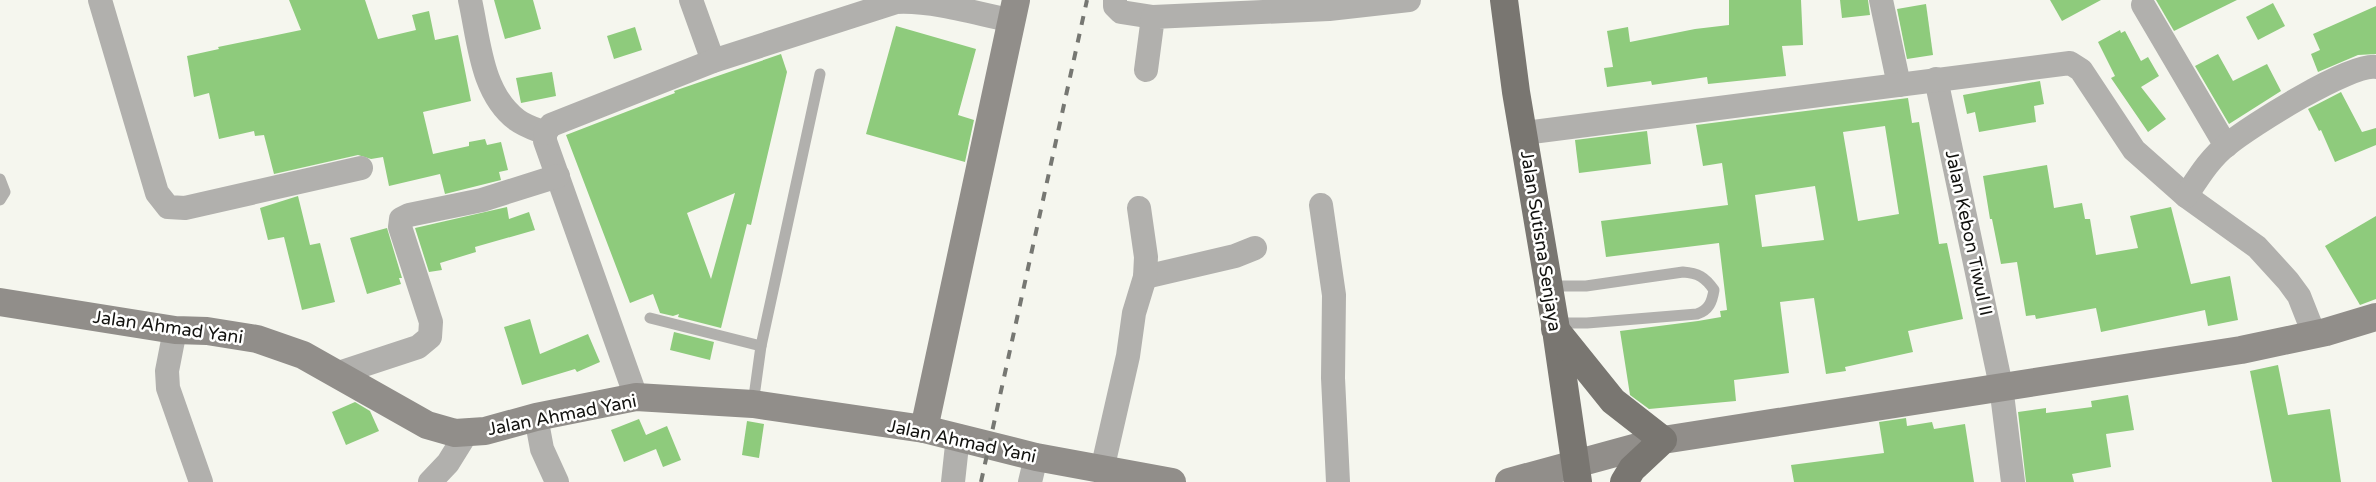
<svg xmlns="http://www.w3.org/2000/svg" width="2376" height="482" viewBox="0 0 2376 482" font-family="'Varela Round',sans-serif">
<rect width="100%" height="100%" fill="#f5f6ee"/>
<g fill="#8ecb7c" fill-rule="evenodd">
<path d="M 289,0 L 365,0 L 378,39 L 416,30 L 412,15 L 429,11 L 435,40 L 458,35 L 471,101 L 423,112 L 433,154 L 469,146 L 469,142 L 485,139 L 487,145 L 501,142 L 508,170 L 499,172 L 501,180 L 445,194 L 440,174 L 389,186 L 383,157 L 371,159 L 358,155 L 274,174 L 264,135 L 255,136 L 254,131 L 219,139 L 209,93 L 194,97 L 187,56 L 219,49 L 218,47 L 301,30 Z"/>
<path d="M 494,0 L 533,0 L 541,29 L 505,39 Z"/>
<path d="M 1729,0 L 1801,0 L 1803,45 L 1782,46 L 1786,76 L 1708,84 L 1707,77 L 1652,85 L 1651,81 L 1607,87 L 1604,68 L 1613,67 L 1607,31 L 1628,27 L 1630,42 L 1695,29 L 1729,25 Z"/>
<path d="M 1840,0 L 1868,0 L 1870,15 L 1842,18 Z"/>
<path d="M 2050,0 L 2101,0 L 2062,21 Z"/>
<path d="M 2156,0 L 2237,0 L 2174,31 Z"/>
<path d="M 2273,3 L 2285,26 L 2258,40 L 2246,17 Z"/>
<path d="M 1926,4 L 1933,55 L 1907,59 L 1897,9 Z"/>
<path d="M 2376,6 L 2376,54 L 2358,55 L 2318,72 L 2311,54 L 2320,50 L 2313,34 Z"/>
<path d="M 896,26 L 976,49 L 958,115 L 974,120 L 965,162 L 866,134 Z"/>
<path d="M 635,27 L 642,50 L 614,59 L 607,36 Z"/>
<path d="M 2120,30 L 2121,33 L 2125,31 L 2141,61 L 2148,57 L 2159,76 L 2141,87 L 2166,119 L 2148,132 L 2111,78 L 2115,76 L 2098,42 Z"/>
<path d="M 781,54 L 787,72 L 751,225 L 747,224 L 721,328 L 678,317 L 679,314 L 673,316 L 660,313 L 653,294 L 630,303 L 566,135 L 675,93 L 674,91 ZM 735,193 L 711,279 L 687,213 Z"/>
<path d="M 2218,54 L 2233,81 L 2267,64 L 2281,91 L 2229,124 L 2195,66 Z"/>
<path d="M 552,72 L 556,96 L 521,103 L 516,78 Z"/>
<path d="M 2040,81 L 2044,104 L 2034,106 L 2036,122 L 1979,132 L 1975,112 L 1967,114 L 1963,95 Z"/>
<path d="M 2341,92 L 2362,132 L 2376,128 L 2376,145 L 2335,162 L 2321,130 L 2319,131 L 2308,109 Z"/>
<path d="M 1908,98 L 1912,123 L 1919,122 L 1939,244 L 1947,243 L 1963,319 L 1908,331 L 1913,352 L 1845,367 L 1846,371 L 1826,374 L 1814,298 L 1780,302 L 1789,373 L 1734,380 L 1736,401 L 1649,409 L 1630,395 L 1620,331 L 1698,321 L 1721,317 L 1720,311 L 1727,310 L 1719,243 L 1606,257 L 1601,221 L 1728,205 L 1722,163 L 1703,166 L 1696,125 ZM 1885,126 L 1899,214 L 1858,221 L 1843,132 ZM 1815,186 L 1824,240 L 1762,247 L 1755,195 Z"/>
<path d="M 1647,131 L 1651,164 L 1579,173 L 1575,140 Z"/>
<path d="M 2047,165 L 2054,208 L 2082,203 L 2085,219 L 2090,219 L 2096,255 L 2138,248 L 2130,216 L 2171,207 L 2191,284 L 2230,276 L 2238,320 L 2208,326 L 2205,310 L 2101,332 L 2096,308 L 2036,319 L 2035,315 L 2026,316 L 2017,262 L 2001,264 L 1992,219 L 1990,219 L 1983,176 Z"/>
<path d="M 298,196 L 310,245 L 320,243 L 335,302 L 302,310 L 284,237 L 268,240 L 260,208 Z"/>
<path d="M 507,207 L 509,219 L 529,212 L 535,230 L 475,247 L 476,252 L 440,263 L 442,270 L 429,272 L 415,228 Z"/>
<path d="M 2376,216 L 2376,299 L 2360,305 L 2325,246 Z"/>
<path d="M 387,228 L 402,278 L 399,278 L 401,284 L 367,294 L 350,238 Z"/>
<path d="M 530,319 L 540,354 L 588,334 L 600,362 L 577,372 L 575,369 L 522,385 L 504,327 Z"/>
<path d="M 674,332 L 714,342 L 710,360 L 670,350 Z"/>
<path d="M 2278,365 L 2288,415 L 2330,409 L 2341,482 L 2272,482 L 2250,371 Z"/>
<path d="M 2128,395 L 2134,430 L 2106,434 L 2111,467 L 2072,474 L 2074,482 L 2026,482 L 2018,412 L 2046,408 L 2046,413 L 2092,407 L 2091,401 Z"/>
<path d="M 355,402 L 370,411 L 379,431 L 346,445 L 332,412 Z"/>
<path d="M 1906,418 L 1907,426 L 1932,422 L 1934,429 L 1965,424 L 1974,482 L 1794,482 L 1791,465 L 1884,453 L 1879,422 Z"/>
<path d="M 639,419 L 646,435 L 667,426 L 681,460 L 663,467 L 656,449 L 624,462 L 611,430 Z"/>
<path d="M 747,421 L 764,424 L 759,458 L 742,455 Z"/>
</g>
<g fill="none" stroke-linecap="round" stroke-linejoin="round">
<g stroke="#b1b0ad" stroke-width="11">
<path d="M 0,179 L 5,192 L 0,200"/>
<path d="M 1548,286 L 1586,286 L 1683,272 C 1698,273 1705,277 1714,290 C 1712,302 1709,310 1697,314 L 1587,323 L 1555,323"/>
<path d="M 650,318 L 761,346"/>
<path d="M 753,404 L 761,346 L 820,74"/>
</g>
<g stroke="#b1b0ad" stroke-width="24">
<path d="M 100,0 L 157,193 L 168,207 L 185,208 L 361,168"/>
<path d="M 470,0 C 479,40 481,93 517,120 C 525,126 535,129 545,133 L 545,141 L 636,397"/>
<path d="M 691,0 L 713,61"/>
<path d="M 1115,0 L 1115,6 L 1121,12 L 1153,17"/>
<path d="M 1881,0 L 1899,85"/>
<path d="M 2143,5 L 2226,146"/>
<path d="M 1146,70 L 1153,17 L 1329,9 L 1409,0"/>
<path d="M 1936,79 L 2001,386 L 2013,482"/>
<path d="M 545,133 L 551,125 L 713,61 L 896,2 C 932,0 976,13 1012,21"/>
<path d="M 1524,133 L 2070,63 L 2081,70 L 2134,150 L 2186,196 L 2257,247 L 2288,281 L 2299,296 L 2314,334"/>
<path d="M 2186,196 C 2198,178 2210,158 2227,145 C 2250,126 2350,63 2376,67"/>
<path d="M 1321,205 L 1334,295 L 1333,378 L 1338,482"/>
<path d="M 1145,277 L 1235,256 L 1255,248"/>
<path d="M 175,330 L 167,371 L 168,388 L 201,482"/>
<path d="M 336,374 L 418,347 L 430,337 L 431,322 L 400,227 L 401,219 L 409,215 L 482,200 L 558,176"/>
<path d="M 536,417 L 542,449 L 557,482"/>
<path d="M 1102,470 L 1128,356 L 1134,313 L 1145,277 L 1146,257 L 1139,208"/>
<path d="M 430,482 L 448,463 L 466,434"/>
<path d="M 953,482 L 958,436"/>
<path d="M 1030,482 L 1036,457"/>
</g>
<g stroke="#918e8a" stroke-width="28">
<path d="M 0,302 L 175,330 L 207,331 L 257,339 L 303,355 L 427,425 L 455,433 L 485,431 L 536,417 L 636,397 L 753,404 L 924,429 L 1036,457 L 1172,482"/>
<path d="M 924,429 L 1016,0"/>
<path d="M 1509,482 L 1663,440 L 2241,350 L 2326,332 L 2376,317"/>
</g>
<g stroke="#797671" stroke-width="28">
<path d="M 1504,0 L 1516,92 L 1555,323 L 1578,482"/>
<path d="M 1555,329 L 1613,401 L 1663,440 L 1632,469 L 1624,482"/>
</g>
<path stroke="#767772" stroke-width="4" stroke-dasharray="9 9" stroke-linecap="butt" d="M 981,482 L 1087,0"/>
</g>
<g text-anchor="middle" stroke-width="5" stroke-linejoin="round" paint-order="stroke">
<g font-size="18" fill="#12120f" stroke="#fffffe">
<text transform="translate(1969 233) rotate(78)" y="6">Jalan Kebon Tiwul II</text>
<text transform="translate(1541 241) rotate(81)" y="6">Jalan Sutisna Senjaya</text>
<text transform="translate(168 327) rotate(8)" y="6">Jalan Ahmad Yani</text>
<text transform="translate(562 415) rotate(-11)" y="6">Jalan Ahmad Yani</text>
<text transform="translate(962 441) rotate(12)" y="6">Jalan Ahmad Yani</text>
</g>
</g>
</svg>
